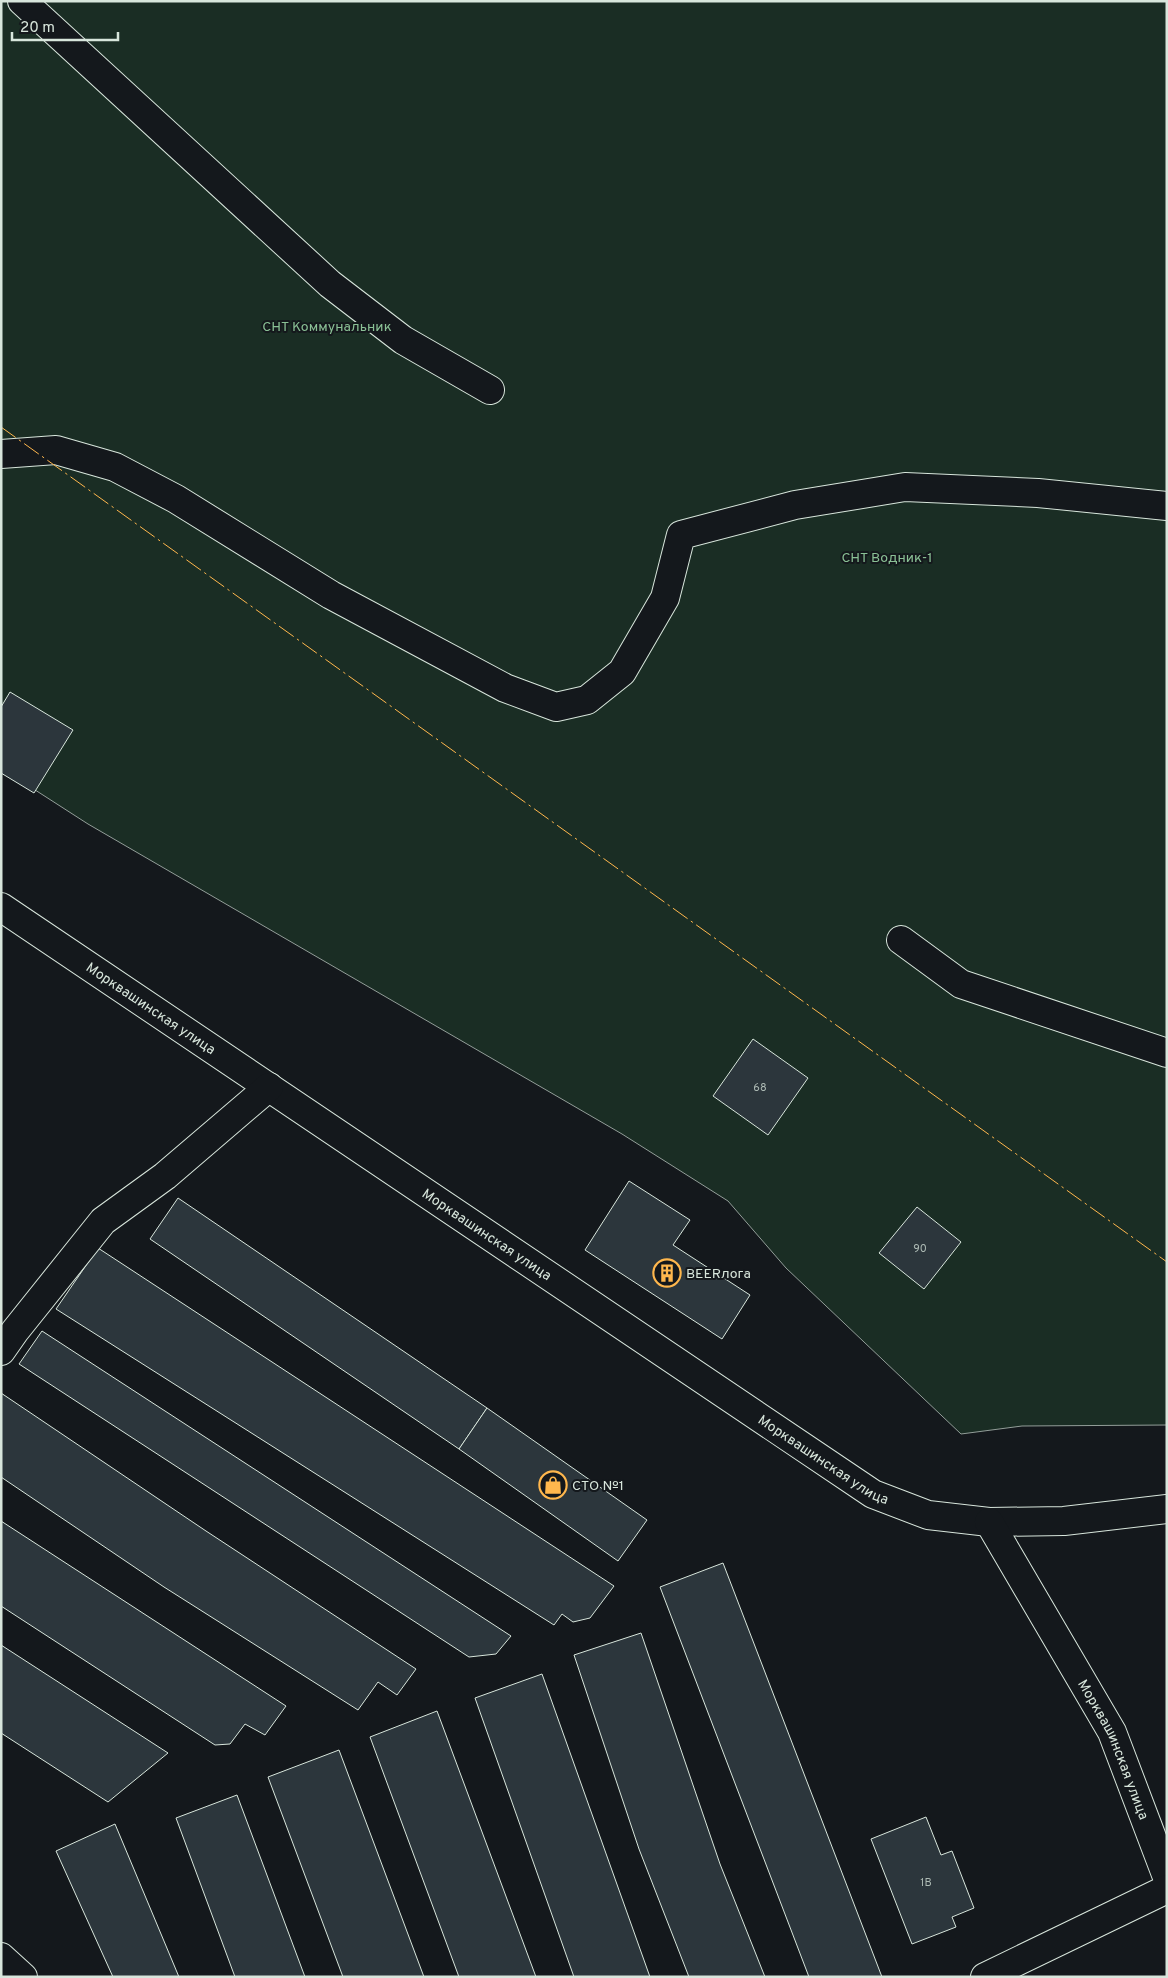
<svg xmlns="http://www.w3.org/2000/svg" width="1168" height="1978" viewBox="0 0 1168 1978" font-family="Overpass,sans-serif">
<rect width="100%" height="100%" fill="#14181c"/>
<path fill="#1a2d24" stroke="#939e99" d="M 1,1 L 1167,1 L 1167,1425 L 1022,1426 L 961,1434 L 786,1268 L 728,1201 L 622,1134 L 88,824 L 1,768 Z"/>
<g fill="#2c363c" stroke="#d8e6dc">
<path d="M 10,692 L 73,730 L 34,793 L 1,773 L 1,707 Z"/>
<path d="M 753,1039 L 808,1078 L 768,1135 L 713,1096 Z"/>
<path d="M 629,1181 L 690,1220 L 673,1245 L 750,1295 L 722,1339 L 585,1250 Z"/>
<path d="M 178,1198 L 487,1408 L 459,1449 L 150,1239 Z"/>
<path d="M 917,1207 L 961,1242 L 924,1289 L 879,1253 Z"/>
<path d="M 98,1248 L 614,1586 L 590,1618 L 573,1622 L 562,1614 L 554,1625 L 56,1309 Z"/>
<path d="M 42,1331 L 511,1636 L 496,1654 L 469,1657 L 19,1364 Z"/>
<path d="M 1,1393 L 206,1531 L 416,1669 L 397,1695 L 378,1682 L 358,1710 L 164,1587 L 1,1477 Z"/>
<path d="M 487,1408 L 647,1520 L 618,1561 L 459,1449 Z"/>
<path d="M 1,1521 L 286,1706 L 265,1735 L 245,1724 L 230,1744 L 215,1745 L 1,1606 Z"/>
<path d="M 723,1563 L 882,1977 L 809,1977 L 660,1587 Z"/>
<path d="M 641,1633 L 720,1864 L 765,1977 L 689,1977 L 639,1849 L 574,1655 Z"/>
<path d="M 1,1645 L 168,1753 L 108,1802 L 1,1733 Z"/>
<path d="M 542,1674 L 650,1977 L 574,1977 L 475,1698 Z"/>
<path d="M 437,1711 L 536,1977 L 459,1977 L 370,1737 Z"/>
<path d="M 339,1750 L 424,1977 L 343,1977 L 268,1777 Z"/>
<path d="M 237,1795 L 305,1977 L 235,1977 L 176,1818 Z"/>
<path d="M 926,1817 L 941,1855 L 952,1851 L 974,1908 L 952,1917 L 956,1927 L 912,1944 L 871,1839 Z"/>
<path d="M 115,1824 L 179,1977 L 113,1977 L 56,1851 Z"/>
</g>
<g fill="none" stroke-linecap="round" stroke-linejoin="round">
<g stroke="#d8e6dc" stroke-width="30">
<g id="minor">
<path d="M 22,1 L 330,284 L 403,340 L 490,390"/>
<path d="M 1,454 L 56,450 L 115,467 L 176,499 L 331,595 L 505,688 L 556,707 L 587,700 L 622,672 L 665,598 L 681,535 L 795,505 L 905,487 L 1038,493 L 1167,506"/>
<path id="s1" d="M 1,907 L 873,1494 L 928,1515 L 989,1522 L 1064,1521 L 1167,1509"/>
<path d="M 901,940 L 961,984 L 1167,1053"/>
<path d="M 1,1351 L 15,1331 L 103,1221 L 165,1176 L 269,1087"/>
<path id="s2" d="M 989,1522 L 1112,1732 L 1167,1877"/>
<path d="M 1,1957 L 23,1977"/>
<path d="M 985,1977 L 1167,1889"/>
</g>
</g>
<use href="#minor" stroke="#14181c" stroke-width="28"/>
<path stroke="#ffb74d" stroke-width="1" stroke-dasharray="18 4 2.5 4" stroke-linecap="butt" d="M 1,427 L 1167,1262"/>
</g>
<defs>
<g id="building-ring" transform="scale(1.4375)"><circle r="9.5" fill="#14181c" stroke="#ffb74d" stroke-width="1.5"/><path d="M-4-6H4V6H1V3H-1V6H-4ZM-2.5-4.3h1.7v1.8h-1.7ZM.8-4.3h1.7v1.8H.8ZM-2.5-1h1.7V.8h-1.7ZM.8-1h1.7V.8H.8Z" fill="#ffb74d"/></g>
<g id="shop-ring" transform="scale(1.4375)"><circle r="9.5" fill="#14181c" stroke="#ffb74d" stroke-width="1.5"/><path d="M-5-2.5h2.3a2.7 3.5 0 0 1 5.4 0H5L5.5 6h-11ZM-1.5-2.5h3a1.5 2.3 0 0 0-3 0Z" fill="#ffb74d"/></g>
</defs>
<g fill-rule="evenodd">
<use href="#building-ring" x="667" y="1273"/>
<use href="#shop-ring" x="553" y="1485"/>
</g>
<g text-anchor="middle" stroke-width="4" stroke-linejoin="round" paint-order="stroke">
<g font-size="11" fill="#adbab4">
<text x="760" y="1091">68</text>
<text x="920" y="1252">90</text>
<text x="926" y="1886">1В</text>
</g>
<g font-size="14" fill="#8ac095" stroke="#14181c">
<text x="327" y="331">СНТ Коммунальник</text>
<text x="887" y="562">СНТ Водник-1</text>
</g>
<g font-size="14" fill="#d8e6dc" stroke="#14181c">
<text dy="5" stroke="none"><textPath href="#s1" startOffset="181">Морквашинская улица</textPath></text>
<text dy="5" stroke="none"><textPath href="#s1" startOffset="586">Морквашинская улица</textPath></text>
<text dy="5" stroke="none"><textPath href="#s1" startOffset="991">Морквашинская улица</textPath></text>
<text dy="5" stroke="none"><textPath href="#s2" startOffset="260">Морквашинская улица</textPath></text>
</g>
<g font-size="14" fill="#d8e6dc" stroke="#14181c" text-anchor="start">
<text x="686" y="1278">BEERлога</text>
<text x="572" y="1490">СТО №1</text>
</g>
</g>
<rect width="1168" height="1978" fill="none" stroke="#d8e6dc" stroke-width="5"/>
<path d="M12 32v8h106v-8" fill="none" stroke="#d8e6dc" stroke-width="2.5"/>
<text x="20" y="32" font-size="15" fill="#d8e6dc" stroke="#14181c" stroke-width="4" paint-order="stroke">20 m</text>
</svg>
